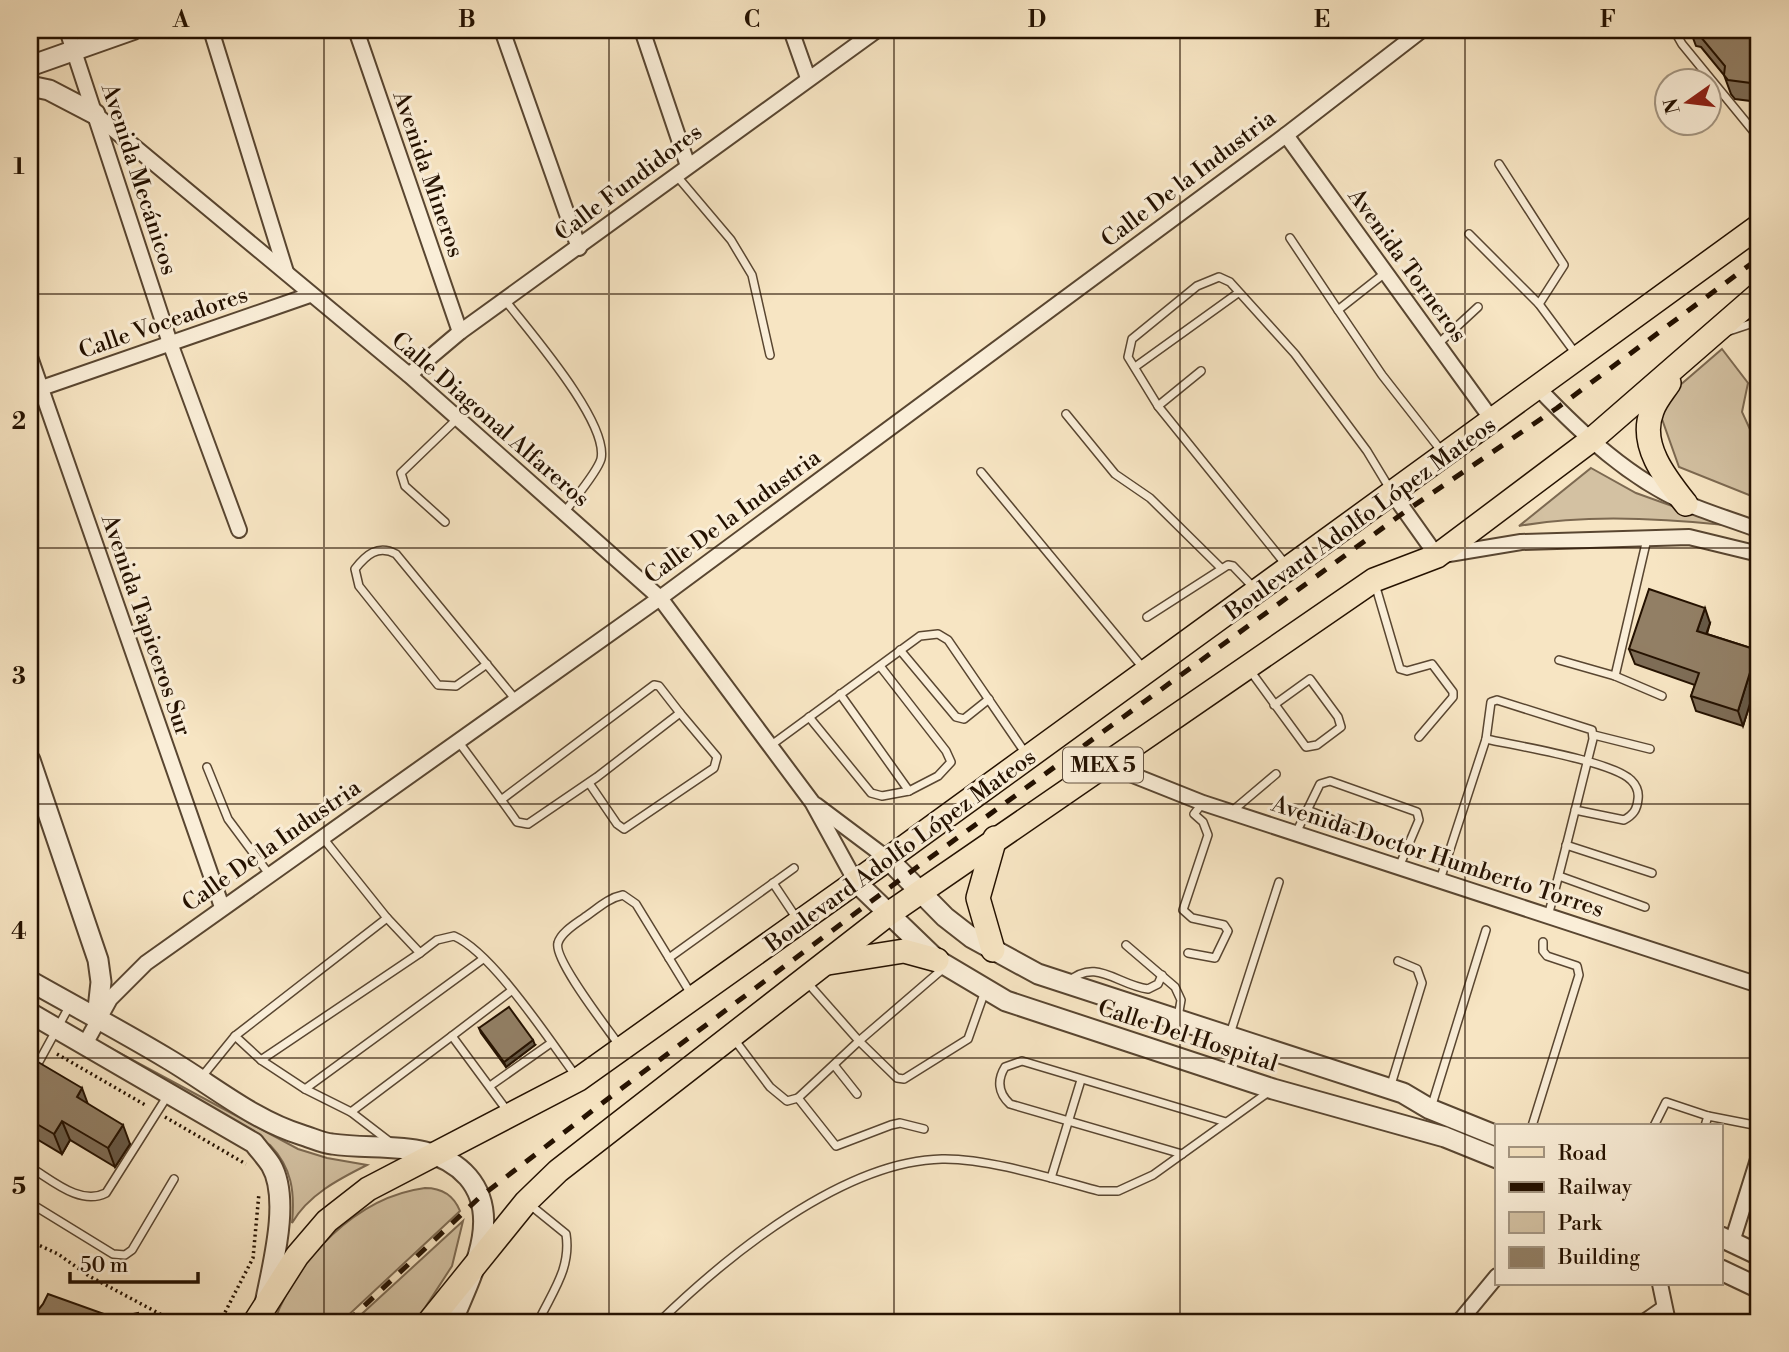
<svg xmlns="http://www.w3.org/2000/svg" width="1789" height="1352" viewBox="0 0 1789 1352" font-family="'Libre Bodoni',serif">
<rect width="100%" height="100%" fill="#f7e5c3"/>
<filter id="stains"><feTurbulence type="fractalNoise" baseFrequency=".00286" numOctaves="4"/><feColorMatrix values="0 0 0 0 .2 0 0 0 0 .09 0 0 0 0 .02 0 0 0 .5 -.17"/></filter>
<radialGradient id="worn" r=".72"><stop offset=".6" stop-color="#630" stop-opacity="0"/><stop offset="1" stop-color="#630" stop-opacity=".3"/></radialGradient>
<g fill="#d3c1a2" stroke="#7c6951" stroke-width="2">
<path d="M 1722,349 L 1748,383 L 1742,412 L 1759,449 L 1759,499 L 1679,467 L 1657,405 Z"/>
<path d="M 1591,468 L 1636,493 L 1725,525 C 1659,518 1584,514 1519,526 Z"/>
<path d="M 99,1042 L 298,1149 L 327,1158 L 367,1165 C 339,1179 308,1195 292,1223 C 295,1192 292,1168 270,1145 Z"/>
<path d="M 425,1188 C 442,1188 454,1196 460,1211 L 341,1322 L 274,1322 C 297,1259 356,1197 425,1188 Z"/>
<path d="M 463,1221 L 452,1266 L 417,1320 L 353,1322 Z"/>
</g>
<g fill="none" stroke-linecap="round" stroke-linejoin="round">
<g stroke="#594631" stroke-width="10">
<g id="service">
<path d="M 1674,30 L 1682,44 L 1759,138"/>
<path d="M 1499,164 L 1564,265 L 1539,304"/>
<path d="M 676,175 L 731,240 L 752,275 L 770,355"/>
<path d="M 1469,234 L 1539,304 L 1576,354"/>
<path d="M 1290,238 L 1338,310 L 1385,273"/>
<path d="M 505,300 C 528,330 609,422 601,459 C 597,473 573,500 564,513"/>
<path d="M 1338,310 L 1382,375 L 1443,453"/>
<path d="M 1729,331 L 1759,321"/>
<path d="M 1438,344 L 1478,307"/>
<path d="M 1135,367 L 1238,293"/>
<path d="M 1158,406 L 1201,371"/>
<path d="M 1066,414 L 1115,474 L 1150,498 L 1221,568"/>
<path d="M 981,472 L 1144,669"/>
<path d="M 445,522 L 405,486 L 401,473 L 458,418"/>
<path d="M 1287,566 L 1158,406 L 1128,357 L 1132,339 L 1197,286 L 1219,277 L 1230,282 L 1295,354 L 1367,451 L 1390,489"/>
<path d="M 1375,584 L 1400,669 L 1407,671 L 1432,664 L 1453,692 L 1453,697 L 1419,737"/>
<path d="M 1147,617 L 1228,565 L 1233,566 L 1254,588"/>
<path d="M 900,650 L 956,717 L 964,719 L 989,699"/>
<path d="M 1559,660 L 1615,676 L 1647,539"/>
<path d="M 487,664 L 456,686 L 438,685 L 359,586 L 355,569 C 366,555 378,544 396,554 L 516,700"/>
<path d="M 880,666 L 946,751 L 951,762 L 938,776 L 909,791"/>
<path d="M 1249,669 L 1306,747 L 1317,745 L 1341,727 L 1338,717 L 1310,679 L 1274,705"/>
<path d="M 1615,676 L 1662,696"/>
<path d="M 809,717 L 871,793 L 882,796 L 909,791 L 840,694"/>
<path d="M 1594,735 L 1650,749"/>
<path d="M 458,741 C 478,768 498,795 517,822 L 528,824 L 597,777 L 680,713 L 659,686 L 654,685 L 501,800"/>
<path d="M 770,746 L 920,636 L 938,634 L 948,640 L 1026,754"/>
<path d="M 207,767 L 228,819 L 269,874"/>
<path d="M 589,783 L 617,824 L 624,829 L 714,768 L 717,757 L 680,713"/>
<path d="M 1307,810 L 1380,838"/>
<path d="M 1231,812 L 1276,774"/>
<path d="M 1296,833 L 1320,784 L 1330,781 L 1417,812 L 1419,820 L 1399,867"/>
<path d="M 323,838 L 387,918 L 420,953 L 437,940 L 454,936 C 493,953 549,1040 576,1076"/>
<path d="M 1566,845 L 1652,873"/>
<path d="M 1559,876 L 1645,907"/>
<path d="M 1440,880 L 1486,739"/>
<path d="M 773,883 L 797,919"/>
<path d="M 1548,916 C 1564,857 1578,798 1593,739 L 1592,730 L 1497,700 L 1491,702 L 1486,739 C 1517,746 1611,761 1631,780 C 1636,785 1639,792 1638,799 C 1637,810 1633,815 1624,820 L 1575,810"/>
<path d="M 387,918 L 235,1036 L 261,1060 L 305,1089 L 351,1112 L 390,1142"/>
<path d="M 1126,945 L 1175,987 L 1181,1000 L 1178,1017"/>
<path d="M 1188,953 L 1215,958 L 1228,931 L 1224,925 L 1192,918 L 1183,910 L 1208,835 L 1203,822 L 1194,814 L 1202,804"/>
<path d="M 669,958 L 794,868"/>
<path d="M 945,967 L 859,1041 L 897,1078 L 904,1079 L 968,1039 L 985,991"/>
<path d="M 1068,982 C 1096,957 1117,985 1148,989 L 1158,984 L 1162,975"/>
<path d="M 1230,1034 L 1279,882"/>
<path d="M 734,1039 L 770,1087 L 787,1101 L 798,1098 L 859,1041 L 806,981"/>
<path d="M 619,1045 C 608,1029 553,959 558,943 C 561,932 577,923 585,917 C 597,909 608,898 623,895 L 636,904 L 691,994"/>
<path d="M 261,1060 L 420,953"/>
<path d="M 834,1065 L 857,1094"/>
<path d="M 30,1078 L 70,1005"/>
<path d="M 200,1079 L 235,1036"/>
<path d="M 490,1086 L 551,1043"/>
<path d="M 1390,1088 L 1422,983 L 1417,969 L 1398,961"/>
<path d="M 305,1089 L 483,959"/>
<path d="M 798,1098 L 836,1146 L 891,1125 L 900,1123 L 924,1129"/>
<path d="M 1431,1108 L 1486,930"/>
<path d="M 351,1112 L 452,1036"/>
<path d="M 508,1112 L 452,1036 L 511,991"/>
<path d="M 1532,1126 L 1579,975 L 1577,966 L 1547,956 L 1543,951 L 1543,942"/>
<path d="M 1654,1126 L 1666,1102 L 1708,1116"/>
<path d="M 1705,1126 L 1708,1116 L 1759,1126"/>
<path d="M 1182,1154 L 1010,1104 C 998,1093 997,1080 1005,1067 L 1022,1061 L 1226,1122"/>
<path d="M 30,1167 C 52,1180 80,1206 106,1193 L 168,1095"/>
<path d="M 1051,1178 L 1081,1080"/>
<path d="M 30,1203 L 113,1254 L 125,1255 L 132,1250 L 174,1179"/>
<path d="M 529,1204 L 566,1234 C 571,1266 555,1288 541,1316"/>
<path d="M 659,1322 C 727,1256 843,1161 942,1159 C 987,1158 1054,1179 1099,1191 L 1118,1191 L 1153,1175 L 1270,1091"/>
</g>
</g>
<g stroke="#594631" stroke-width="18">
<g id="minor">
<path d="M 67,30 L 170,343 L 239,530"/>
<path d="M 211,30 L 286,272"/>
<path d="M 356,30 L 460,332"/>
<path d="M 502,30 L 579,248"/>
<path d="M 642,30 L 688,166"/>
<path d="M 791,30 L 808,78"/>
<path d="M 95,114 L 409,375 L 660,598 L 812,802 L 856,882"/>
<path d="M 1286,135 L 1493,421"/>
<path d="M 30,357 L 222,907"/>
<path d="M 409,375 L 460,332 L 877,30"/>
<path d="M 1539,389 C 1582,434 1630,479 1688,504 C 1711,514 1736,521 1759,530"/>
<path d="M 30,392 L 310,295"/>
<path d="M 1393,494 L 1437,556 L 1521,542 L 1689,537 L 1759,554"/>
<path d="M 1105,764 L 1203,803 L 1759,985"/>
<path d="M 816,805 L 888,859"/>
<path d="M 84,1046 L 110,999 L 146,963 L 660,598 L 1286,135 L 1422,30"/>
<path d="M 1732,1242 L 1759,1156"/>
<path d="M 1660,1284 L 1668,1322"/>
<path d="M 1459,1322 L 1497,1276"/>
<path d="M 1644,1322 L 1664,1308"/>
</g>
</g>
<g stroke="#594631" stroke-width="23">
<g id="tertiary">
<path d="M 30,66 L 132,30"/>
<path d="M 30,86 L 49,90 L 95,114"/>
<path d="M 30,760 L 98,960 L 101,982 L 97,1018"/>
<path d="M 888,859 L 945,917 L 972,938 L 1038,974 L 1403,1093 L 1430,1109 L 1497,1136"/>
<path d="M 856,882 L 937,960 L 1006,1001 L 1273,1089 L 1445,1137 L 1497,1158"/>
<path d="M 30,981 C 76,1007 123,1032 168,1059 C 212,1085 253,1120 302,1135 C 312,1138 322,1143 332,1144 C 378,1151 434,1138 468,1177 C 504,1219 469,1279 452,1322"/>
<path d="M 30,1013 L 254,1143 C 259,1150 266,1157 271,1165 C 291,1199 272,1267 265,1304"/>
<path d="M 1721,1237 L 1759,1255"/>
<path d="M 1721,1270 L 1759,1288"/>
</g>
</g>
<g stroke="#241100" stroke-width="26">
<g id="primary">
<path d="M 1669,383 C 1663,392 1655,401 1652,411 C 1638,445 1667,480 1686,504"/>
<path d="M 993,950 L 978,898 L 995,838"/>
<path d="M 828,963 L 904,951 L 937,960"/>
<path d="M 255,1322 L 297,1256 L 327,1221 L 368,1189 L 579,1079 L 888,859 L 1759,226"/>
<path d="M 429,1322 L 526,1202 L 558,1171 L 887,915 L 1374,580 L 1437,556 L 1590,441 L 1759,294"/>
</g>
</g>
<g stroke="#241100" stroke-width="3.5" stroke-dasharray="2 3.5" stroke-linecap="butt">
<path d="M 30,1039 L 38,1043"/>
<path d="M 57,1054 L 147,1106"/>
<path d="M 165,1117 L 246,1164"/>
<path d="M 30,1241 L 58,1254 L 89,1276 L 175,1322"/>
<path d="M 220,1322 L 253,1258 L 259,1193"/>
</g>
<use href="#service" stroke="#faeed8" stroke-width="7"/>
<use href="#minor" stroke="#faeed8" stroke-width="14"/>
<use href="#tertiary" stroke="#faeed8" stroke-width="19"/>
<use href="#primary" stroke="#f7e5c3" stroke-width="23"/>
<path stroke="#241100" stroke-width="5" stroke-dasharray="12 12" stroke-linecap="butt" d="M 347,1322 L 480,1197 L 622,1088 L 905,876 L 1406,511 L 1557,408 L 1759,258"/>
</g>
<g fill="#7e6d57" stroke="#241100" stroke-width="2">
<path d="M 1690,30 L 1740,30 L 1739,35 L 1759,38 L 1759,102 L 1735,99 L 1731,94 L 1724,75 L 1701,47 L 1696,46 Z"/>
<path d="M 1710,623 L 1707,634 L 1757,650 L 1759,657 L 1759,675 L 1743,726 L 1696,711 L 1691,696 L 1695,685 L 1635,664 L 1629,649 Z"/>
<path d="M 479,1028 L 535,1045 L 506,1067 L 481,1033 Z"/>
<path d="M 30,1077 L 88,1104 L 130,1144 L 115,1167 L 70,1140 L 62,1154 L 30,1135 Z"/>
</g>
<g fill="#665947" stroke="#241100" stroke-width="2">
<path d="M 1730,30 L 1740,30 L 1737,53 L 1730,33 Z"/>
<path d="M 1705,608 L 1710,623 L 1702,646 L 1697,631 Z"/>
<path d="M 1757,650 L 1759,657 L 1759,675 L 1743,726 L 1738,711 Z"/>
<path d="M 533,1040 L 535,1045 L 506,1067 L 504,1062 Z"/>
<path d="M 82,1088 L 89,1107 L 77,1097 Z"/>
<path d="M 62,1121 L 70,1140 L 62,1154 L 54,1134 Z"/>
<path d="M 123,1125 L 130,1144 L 115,1167 L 108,1148 Z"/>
</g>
<g fill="#927f65" stroke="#241100" stroke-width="2">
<path d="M 1695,30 L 1730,30 L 1730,33 L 1759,38 L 1759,84 L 1728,80 L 1724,75 L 1725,66 Z"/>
<path d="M 1649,589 L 1705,608 L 1697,631 L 1757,650 L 1738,711 L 1691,696 L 1699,673 L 1629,649 Z"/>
<path d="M 509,1007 L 533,1040 L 504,1062 L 479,1028 Z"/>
<path d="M 38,1062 L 82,1088 L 77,1097 L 123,1125 L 108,1148 L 62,1121 L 54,1134 L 30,1120 L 30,1077 Z"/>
<path d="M 48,1294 L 115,1318 L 138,1313 L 140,1322 L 30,1322 L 30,1320 L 43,1304 Z"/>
</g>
<path fill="none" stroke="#241100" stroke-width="2" stroke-opacity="0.55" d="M 324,30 L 324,1322M 609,30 L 609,1322M 894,30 L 894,1322M 1180,30 L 1180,1322M 1465,30 L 1465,1322M 30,294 L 1759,294M 30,548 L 1759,548M 30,804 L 1759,804M 30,1058 L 1759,1058"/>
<g text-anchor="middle" stroke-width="6" stroke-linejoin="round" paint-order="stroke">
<rect fill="#faeed8" stroke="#645341" stroke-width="2" x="1063" y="747.5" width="80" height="35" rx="5"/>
<g font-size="21" font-weight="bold" fill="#241100">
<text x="1103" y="772">MEX 5</text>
</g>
<g font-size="23" fill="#241100" stroke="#faeed8">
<text transform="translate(429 174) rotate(71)" y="8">Avenida Mineros</text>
<text transform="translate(1188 178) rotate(-37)" y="8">Calle De la Industria</text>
<text transform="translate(140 179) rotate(72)" y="8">Avenida Mecánicos</text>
<text transform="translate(628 182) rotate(-37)" y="8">Calle Fundidores</text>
<text transform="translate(1408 265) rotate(54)" y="8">Avenida Torneros</text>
<text transform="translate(163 322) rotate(-19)" y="8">Calle Voceadores</text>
<text transform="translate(491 419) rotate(41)" y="8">Calle Diagonal Alfareros</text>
<text transform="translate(732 516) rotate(-36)" y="8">Calle De la Industria</text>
<text transform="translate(1360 518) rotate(-36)" y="8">Boulevard Adolfo López Mateos</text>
<text transform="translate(147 625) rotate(71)" y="8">Avenida Tapiceros Sur</text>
<text transform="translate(271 845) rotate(-35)" y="8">Calle De la Industria</text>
<text transform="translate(900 850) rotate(-36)" y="8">Boulevard Adolfo López Mateos</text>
<text transform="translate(1438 856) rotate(18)" y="8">Avenida Doctor Humberto Torres</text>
<text transform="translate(1188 1035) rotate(18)" y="8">Calle Del Hospital</text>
</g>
</g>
<rect width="1789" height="1352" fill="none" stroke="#f7e5c3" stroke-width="77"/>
<rect x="1495" y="1124" width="228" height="161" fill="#faeed8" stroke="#a49682" stroke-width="2"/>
<rect x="1509" y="1147" width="35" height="10" fill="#f7e5c3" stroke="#a49682" stroke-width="2"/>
<text x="1558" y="1160" font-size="21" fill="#241100">Road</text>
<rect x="1509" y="1182" width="35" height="10" fill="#241100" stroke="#a49682" stroke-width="2"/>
<text x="1558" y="1194" font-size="21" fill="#241100">Railway</text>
<rect x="1509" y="1212" width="35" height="21" fill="#d3c1a2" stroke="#a49682" stroke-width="2"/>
<text x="1558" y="1230" font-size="21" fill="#241100">Park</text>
<rect x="1509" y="1247" width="35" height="21" fill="#927f65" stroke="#a49682" stroke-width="2"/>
<text x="1558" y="1264" font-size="21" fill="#241100">Building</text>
<g transform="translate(1688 102) rotate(256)"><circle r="33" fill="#faeed8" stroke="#a49682" stroke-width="2"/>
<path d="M0-5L12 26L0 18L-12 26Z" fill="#8f2418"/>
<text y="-10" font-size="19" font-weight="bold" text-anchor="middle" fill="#241100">N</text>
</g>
<path d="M70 1272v10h128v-10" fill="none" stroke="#241100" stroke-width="3.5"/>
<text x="80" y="1272" font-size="21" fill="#241100" stroke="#faeed8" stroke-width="5" paint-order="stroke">50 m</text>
<rect x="38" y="38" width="1712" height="1276" fill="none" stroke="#241100" stroke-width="2.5"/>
<g font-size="23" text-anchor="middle" font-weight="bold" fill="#241100">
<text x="181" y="27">A</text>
<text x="467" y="27">B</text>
<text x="752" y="27">C</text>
<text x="1037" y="27">D</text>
<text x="1322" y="27">E</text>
<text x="1608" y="27">F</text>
<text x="19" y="174">1</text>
<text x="19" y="429">2</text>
<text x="19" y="684">3</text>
<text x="19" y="939">4</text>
<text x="19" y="1194">5</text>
</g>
<rect width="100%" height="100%" filter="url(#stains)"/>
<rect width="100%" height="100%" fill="url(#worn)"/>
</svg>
